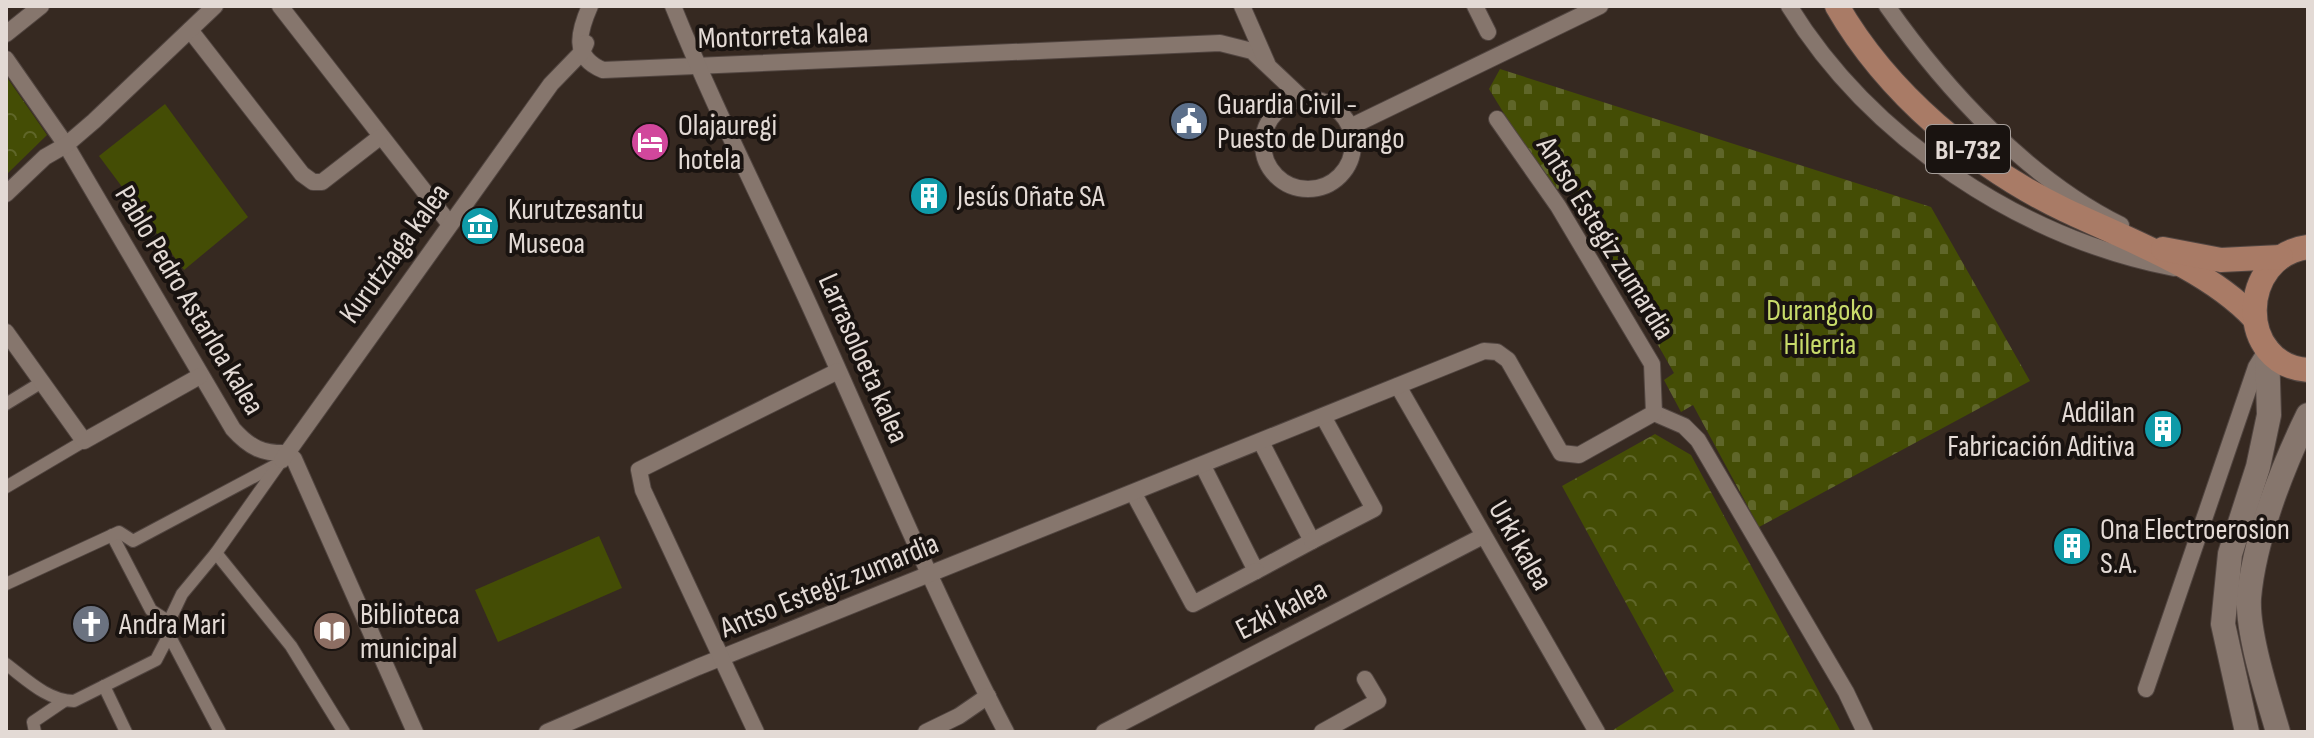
<svg xmlns="http://www.w3.org/2000/svg" width="2314" height="738" viewBox="0 0 2314 738" font-family="'Sofia Sans Condensed',sans-serif">
<defs>
<pattern id="forest-crowns" width="20" height="18" patternUnits="userSpaceOnUse" patternTransform="scale(2)"><rect width="20" height="18" fill="#444d05"/><path d="M2 6a3 3 0 1 1 6 0M12 15a3 3 0 1 1 6 0" fill="none" stroke="#5f6629"/></pattern>
<pattern id="cemetery-stones" width="16" height="16" patternUnits="userSpaceOnUse" patternTransform="scale(2)"><rect width="16" height="16" fill="#444d05"/><path d="M2 7V4a2 2 0 0 1 4 0v3zM10 15v-3a2 2 0 0 1 4 0v3z" fill="#5f6629"/></pattern>
</defs>
<rect width="100%" height="100%" fill="#362921"/>
<g fill="url(#forest-crowns)">
<path d="M 6,76 L 47,135 L 6,175 Z"/>
<path d="M 1655,434 L 1691,455 L 1841,732 L 1610,732 L 1674,691 L 1562,486 Z"/>
</g>
<path fill="url(#cemetery-stones)" d="M 1500,69 L 1931,207 L 2030,381 L 1759,527 L 1693,405 L 1681,412 L 1664,380 L 1674,373 L 1565,182 L 1558,189 L 1549,187 L 1489,89 Z"/>
<g fill="#444d05">
<path d="M 165,104 L 248,217 L 184,270 L 99,156 Z"/>
<path d="M 599,536 L 622,588 L 498,642 L 475,590 Z"/>
</g>
<g fill="none" stroke-linecap="round" stroke-linejoin="round">
<g stroke="#514540" stroke-width="14">
<g id="pedestrian">
<path d="M 6,404 L 42,382"/>
<path d="M 6,487 L 84,441"/>
<path d="M 112,535 L 151,610 L 171,623"/>
<path d="M 216,553 L 291,646 L 344,732"/>
<path d="M 6,584 L 119,532 L 133,541 L 274,466"/>
<path d="M 169,635 L 220,732"/>
<path d="M 6,664 C 26,679 48,701 74,701 L 156,660 L 169,635 L 172,615 L 182,594 L 216,553 L 279,464"/>
<path d="M 104,686 L 126,732"/>
<path d="M 35,732 L 33,722 L 64,701"/>
</g>
</g>
<g stroke="#514540" stroke-width="18">
<g id="minor">
<path d="M 280,6 L 449,223"/>
<path d="M 590,6 C 579,31 571,57 603,70 L 1220,43 L 1252,51 L 1303,99"/>
<path d="M 673,6 C 716,113 769,215 816,320 C 878,457 936,598 1006,732"/>
<path d="M 1242,6 L 1267,63"/>
<path d="M 1475,6 L 1488,32"/>
<path d="M 1789,6 C 1871,139 2021,238 2174,268"/>
<path d="M 1887,6 C 1946,90 2028,179 2121,225"/>
<path d="M 190,30 L 302,174 L 313,182 L 322,182 L 380,137"/>
<path d="M 6,34 L 41,6"/>
<path d="M 6,59 L 66,145 L 233,429 C 250,448 263,454 288,453 L 294,459 L 415,732"/>
<circle cx="1308" cy="144" r="45"/>
<path d="M 1350,127 L 1600,6"/>
<path d="M 6,194 L 45,157 L 66,145 L 94,121 L 215,6"/>
<path d="M 6,332 L 84,441 L 200,376"/>
<path d="M 1398,386 L 1597,732"/>
<path d="M 1654,413 L 1684,426 L 1698,440 L 1846,692 L 1865,732"/>
<path d="M 282,460 L 551,84 L 582,52 L 586,43"/>
<path d="M 1203,466 L 1256,571 L 1312,541 L 1261,442"/>
<path d="M 1134,494 L 1193,604 L 1256,571"/>
<path d="M 1312,541 L 1374,509 L 1324,418"/>
<path d="M 2146,689 L 2256,367 L 2266,351"/>
<path d="M 547,732 L 698,667 L 1484,351 L 1497,352 L 1508,360 L 1561,453 L 1579,455 L 1654,413 L 1652,364 L 1558,206 L 1497,119"/>
<path d="M 756,732 L 643,490 L 639,470 L 838,371"/>
<path d="M 926,732 L 959,716 L 988,696"/>
<path d="M 1104,732 L 1483,536"/>
<path d="M 1322,732 L 1378,701 L 1365,679"/>
</g>
</g>
<g stroke="#514540" stroke-width="26">
<g id="secondary">
<path d="M 2247,732 L 2223,624 L 2230,554 L 2258,467 L 2269,415 L 2267,349"/>
<path d="M 2278,732 C 2268,697 2247,634 2249,598 C 2254,540 2282,468 2308,415"/>
</g>
</g>
<g stroke="#514540" stroke-width="26">
<g id="primary">
<path d="M 1837,6 C 1887,93 1975,167 2065,210 C 2126,239 2207,268 2254,318"/>
<path d="M 2308,247 C 2238,256 2236,365 2308,370"/>
<path d="M 2163,249 L 2221,260 L 2281,257"/>
</g>
</g>
<use href="#pedestrian" stroke="#86766d" stroke-width="12"/>
<use href="#minor" stroke="#86766d" stroke-width="16"/>
<use href="#secondary" stroke="#86766d" stroke-width="24"/>
<use href="#primary" stroke="#a97b66" stroke-width="24"/>
</g>
<defs>
<g id="civic-disc" transform="scale(2)"><circle r="9.5" fill="#5c6f8a" stroke="#191310"/><path d="M-.6-6.5H3V-4.5H.6V-3L4-1V1h2V6H-6V1h2V-1L-.6-3ZM-1.2 2.5V6h2.4V2.5Z" fill="#fff"/></g>
<g id="hotel-disc" transform="scale(2)"><circle r="9.5" fill="#d1479c" stroke="#191310"/><path d="M-6-4.5h1.5V1H6V5H4.5V3h-9V5H-6ZM-4 0a1.8 1.8 0 1 1 3.6 0ZM.5 0V-2.5h3Q6-2.5 6 0Z" fill="#fff"/></g>
<g id="building-disc" transform="scale(2)"><circle r="9.5" fill="#0f9aa8" stroke="#191310"/><path d="M-4-6H4V6H1V3H-1V6H-4ZM-2.5-4.3h1.7v1.8h-1.7ZM.8-4.3h1.7v1.8H.8ZM-2.5-1h1.7V.8h-1.7ZM.8-1h1.7V.8H.8Z" fill="#fff"/></g>
<g id="museum-disc" transform="scale(2)"><circle r="9.5" fill="#0f9aa8" stroke="#191310"/><path d="M0-6L6-3V-2H-6V-3ZM-5-1h2V3h-2ZM-1-1h2V3h-2ZM3-1h2V3H3ZM-6 4H6V6H-6Z" fill="#fff"/></g>
<g id="church-disc" transform="scale(2)"><circle r="9.5" fill="#6b7280" stroke="#191310"/><path d="M-1.2-6h2.4v3.5h3.3v2.4h-3.3V6h-2.4V-.1h-3.3v-2.4h3.3Z" fill="#fff"/></g>
<g id="library-disc" transform="scale(2)"><circle r="9.5" fill="#8d6e63" stroke="#191310"/><path d="M-6-4Q-3-5.5-.7-3.5V5Q-3 3-6 4ZM6-4Q3-5.5 .7-3.5V5Q3 3 6 4Z" fill="#fff"/></g>
</defs>
<g fill-rule="evenodd">
<use href="#civic-disc" x="1189" y="121"/>
<use href="#hotel-disc" x="650" y="142"/>
<use href="#building-disc" x="929" y="196"/>
<use href="#museum-disc" x="480" y="226"/>
<use href="#building-disc" x="2163" y="429"/>
<use href="#building-disc" x="2072" y="546"/>
<use href="#church-disc" x="91" y="624"/>
<use href="#library-disc" x="332" y="631"/>
</g>
<g text-anchor="middle" stroke-width="8" stroke-linejoin="round" paint-order="stroke">
<rect fill="#191310" stroke="#a69e9a" stroke-width="2" x="1926" y="125" width="84" height="48" rx="6"/>
<g font-size="28" font-weight="bold" fill="#e3dad5">
<text x="1968" y="159">BI-732</text>
</g>
<g font-size="30" fill="#e3dad5" stroke="#191310">
<text transform="translate(783 35) rotate(-2)" y="10">Montorreta kalea</text>
<text transform="translate(1606 238) rotate(58)" y="10">Antso Estegiz zumardia</text>
<text transform="translate(394 253) rotate(-54)" y="10">Kurutziaga kalea</text>
<text transform="translate(190 300) rotate(59)" y="10">Pablo Pedro Astarloa kalea</text>
<text transform="translate(864 358) rotate(66)" y="10">Larrasoloeta kalea</text>
<text transform="translate(1521 545) rotate(60)" y="10">Urki kalea</text>
<text transform="translate(829 585) rotate(-22)" y="10">Antso Estegiz zumardia</text>
<text transform="translate(1281 609) rotate(-27)" y="10">Ezki kalea</text>
</g>
<g font-size="30" fill="#e3dad5" stroke="#191310" text-anchor="start">
<text x="1217" y="114">Guardia Civil -<tspan x="1217" dy="34">Puesto de Durango</tspan></text>
<text x="678" y="135">Olajauregi<tspan x="678" dy="34">hotela</tspan></text>
<text x="957" y="206">Jesús Oñate SA</text>
<text x="508" y="219">Kurutzesantu<tspan x="508" dy="34">Museoa</tspan></text>
<text x="2135" y="422" text-anchor="end">Addilan<tspan x="2135" dy="34">Fabricación Aditiva</tspan></text>
<text x="2100" y="539">Ona Electroerosion<tspan x="2100" dy="34">S.A.</tspan></text>
<text x="360" y="624">Biblioteca<tspan x="360" dy="34">municipal</tspan></text>
<text x="119" y="634">Andra Mari</text>
</g>
<g font-size="30" fill="#c8db6a" stroke="#191310">
<text x="1820" y="320">Durangoko<tspan x="1820" dy="34">Hilerria</tspan></text>
</g>
</g>
<rect width="2314" height="738" fill="none" stroke="#e3dad5" stroke-width="16"/>
</svg>
